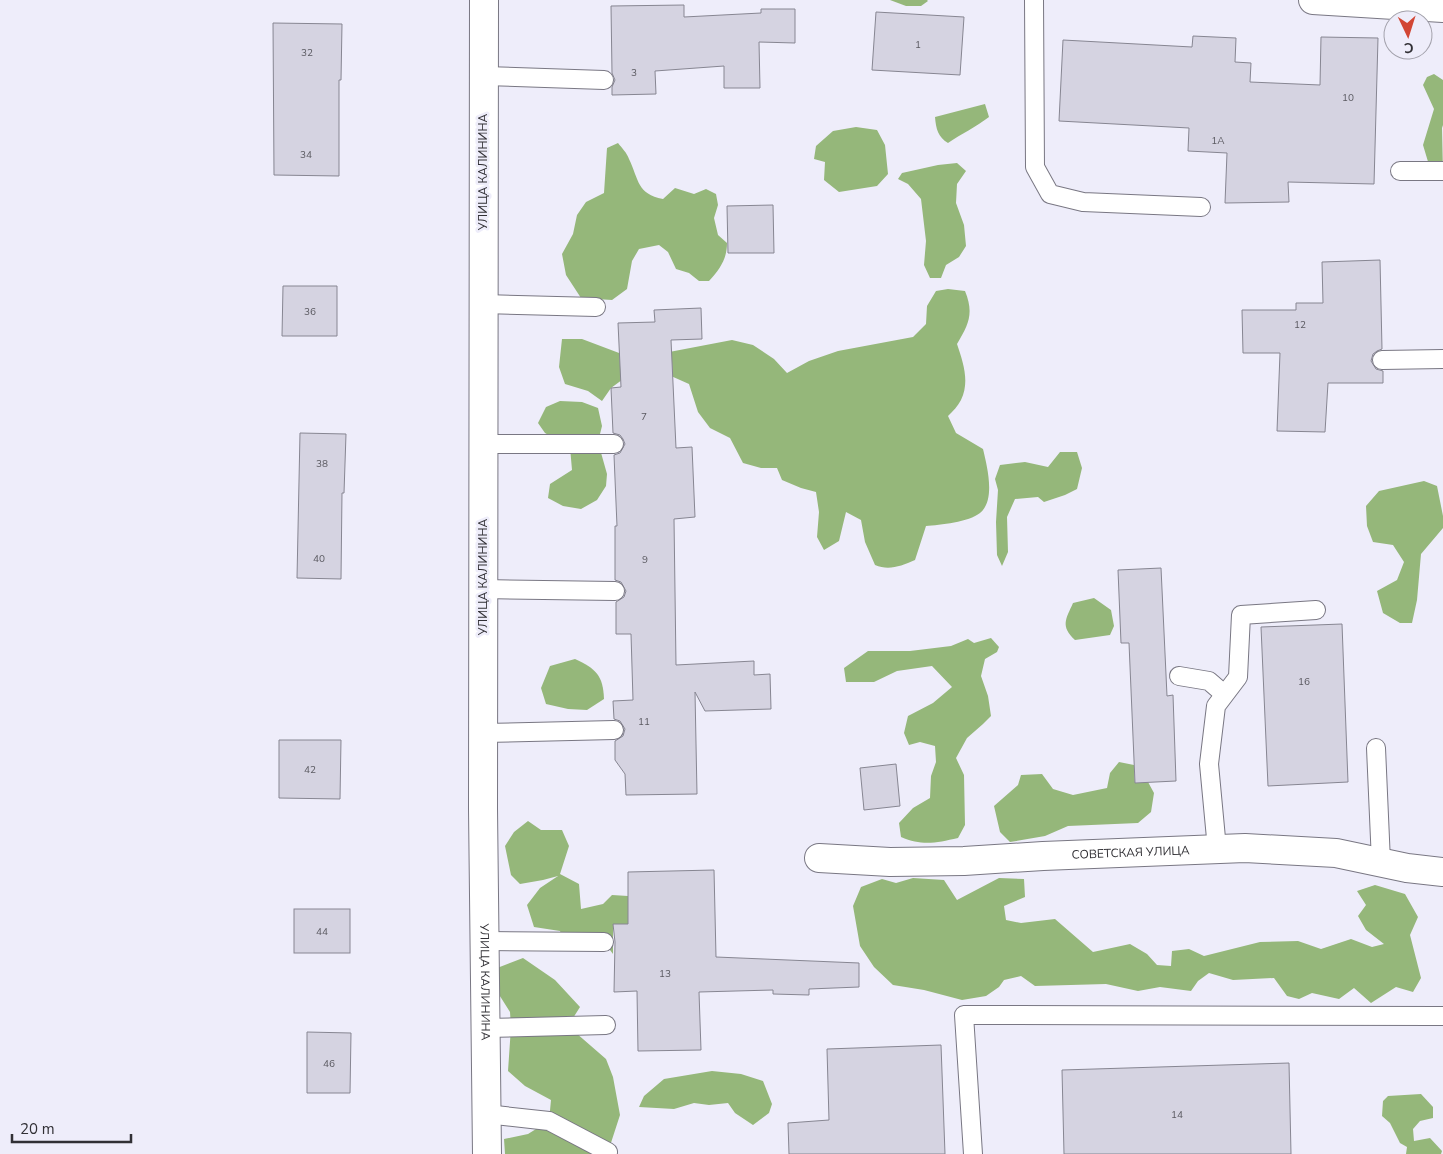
<svg xmlns="http://www.w3.org/2000/svg" width="1443" height="1154" viewBox="0 0 1443 1154" font-family="'Nunito Sans',sans-serif">
<rect width="100%" height="100%" fill="#eeedfa"/>
<g fill="#95b77a">
<path d="M 890,0 L 927,0 L 928,1 L 921,6 L 906,6 Z"/>
<path d="M 1434,74 L 1443,80 L 1443,125 L 1442,128 L 1443,174 L 1429,165 L 1423,145 L 1434,109 L 1423,85 L 1427,77 Z"/>
<path d="M 985,104 L 989,117 C 976,127 961,134 948,143 C 938,137 936,129 935,117 Z"/>
<path d="M 856,127 L 877,130 L 885,145 L 888,174 L 877,186 L 839,192 L 824,180 L 825,162 L 814,159 L 816,146 L 833,131 Z"/>
<path d="M 618,143 C 622,148 627,153 629,159 C 639,180 637,194 663,199 L 675,188 L 694,194 L 706,189 L 716,194 L 718,205 L 714,218 L 718,235 L 727,243 C 727,259 720,269 709,281 L 699,281 L 689,273 L 676,269 L 668,252 L 659,245 L 639,249 L 632,261 L 627,289 L 612,300 L 581,298 L 566,275 L 562,254 L 573,234 L 577,215 L 586,202 L 604,193 L 607,148 Z"/>
<path d="M 957,163 L 966,171 L 957,184 L 956,203 L 964,225 L 966,246 L 959,257 L 946,265 L 941,278 L 930,278 L 924,265 L 926,241 L 921,199 L 908,184 L 898,179 L 902,173 L 938,165 Z"/>
<path d="M 948,289 L 965,291 C 974,313 969,324 957,344 C 963,362 970,382 961,400 C 958,406 953,411 948,416 L 956,433 L 983,449 C 987,466 996,500 980,513 C 969,522 940,525 926,526 L 915,560 C 901,566 889,571 875,565 L 865,542 L 861,520 L 846,512 L 839,541 L 824,550 L 817,537 L 819,512 L 816,492 L 801,488 L 782,480 L 777,468 L 761,468 L 743,463 L 730,438 L 710,428 L 698,412 L 689,384 L 671,376 L 630,374 L 611,388 L 602,401 L 588,391 L 565,384 L 559,367 L 562,339 L 582,339 L 627,356 L 664,353 L 732,340 L 753,345 L 774,359 L 787,373 L 809,361 L 838,351 L 913,337 L 926,324 L 927,306 L 936,291 Z"/>
<path d="M 560,401 L 582,402 L 598,408 L 602,426 L 598,442 L 607,474 L 606,486 L 597,500 L 581,509 L 563,506 L 548,498 L 550,484 L 572,470 L 570,447 L 545,433 L 538,423 L 546,407 Z"/>
<path d="M 1060,452 L 1077,452 L 1082,468 L 1077,489 L 1065,495 L 1044,502 L 1038,497 L 1015,499 L 1007,517 L 1008,552 L 1002,566 L 997,555 L 996,522 L 998,490 L 995,479 L 1000,465 L 1025,462 L 1048,467 Z"/>
<path d="M 1424,481 L 1437,486 L 1443,516 L 1443,528 L 1421,554 L 1417,600 L 1412,623 L 1400,623 L 1383,613 L 1377,591 L 1397,580 L 1404,562 L 1393,545 L 1373,542 L 1367,526 L 1366,506 L 1379,491 Z"/>
<path d="M 1094,598 L 1111,610 L 1114,626 L 1110,635 L 1075,640 C 1060,626 1066,619 1073,603 Z"/>
<path d="M 991,638 L 999,647 L 997,652 L 985,659 L 981,676 L 988,696 L 991,716 L 983,724 L 967,738 L 956,758 L 964,775 L 965,825 L 958,838 C 936,843 922,846 901,837 L 899,823 L 913,808 L 930,798 L 931,776 L 936,762 L 935,746 L 920,742 L 909,745 L 904,733 L 908,716 L 933,703 L 952,687 L 932,666 L 897,671 L 874,682 L 846,682 L 844,668 L 868,651 L 910,651 L 951,646 L 968,639 L 974,643 Z"/>
<path d="M 575,659 C 596,669 603,675 604,699 L 587,710 L 568,709 L 546,704 L 541,688 L 550,666 Z"/>
<path d="M 1119,762 L 1134,765 L 1135,783 L 1148,782 L 1154,793 L 1151,812 L 1138,823 L 1068,826 L 1045,836 L 1010,842 L 1000,832 L 994,806 L 1018,785 L 1021,775 L 1042,774 L 1053,789 L 1073,795 L 1107,788 L 1110,773 Z"/>
<path d="M 528,821 L 541,830 L 562,830 L 569,846 L 560,874 L 579,884 L 581,909 L 603,904 L 612,895 L 628,896 L 629,924 L 613,925 L 613,954 L 604,942 L 583,942 L 572,951 L 564,941 L 560,931 L 534,927 L 527,905 L 540,888 L 558,876 L 543,880 L 520,884 L 511,875 L 505,846 L 514,832 Z"/>
<path d="M 913,878 L 944,880 L 957,900 L 999,878 L 1024,879 L 1025,897 L 1004,906 L 1006,920 L 1021,923 L 1055,919 L 1093,952 L 1130,944 L 1147,954 L 1157,965 L 1171,966 L 1172,951 L 1189,949 L 1204,956 L 1260,942 L 1298,941 L 1321,949 L 1351,939 L 1372,947 L 1384,944 L 1366,930 L 1358,916 L 1366,905 L 1357,891 L 1375,885 L 1405,894 L 1418,917 L 1410,935 L 1421,978 L 1413,992 L 1396,987 L 1371,1003 L 1354,988 L 1339,999 L 1312,993 L 1299,999 L 1287,996 L 1274,978 L 1233,980 L 1209,973 L 1198,981 L 1191,991 L 1160,987 L 1138,991 L 1106,984 L 1035,986 L 1021,976 L 1004,980 L 999,987 L 986,996 L 962,1000 L 924,990 L 893,985 L 874,967 L 860,946 L 853,906 L 861,887 L 882,879 L 896,883 Z"/>
<path d="M 523,958 L 555,980 L 580,1007 L 568,1026 L 606,1059 L 613,1077 L 620,1115 L 608,1152 L 612,1154 L 505,1154 L 504,1139 L 528,1134 L 549,1121 L 551,1100 L 525,1086 L 508,1071 L 511,1027 L 510,1012 L 498,993 L 492,970 Z"/>
<path d="M 712,1071 L 741,1074 L 763,1081 L 772,1104 L 769,1113 L 753,1125 L 735,1113 L 728,1103 L 709,1105 L 694,1103 L 674,1109 L 639,1107 L 644,1096 L 664,1079 Z"/>
<path d="M 1421,1094 L 1433,1107 L 1433,1118 L 1420,1121 L 1413,1129 L 1414,1141 L 1430,1138 L 1442,1151 L 1441,1154 L 1406,1154 L 1407,1147 L 1400,1143 L 1390,1123 L 1382,1116 L 1383,1101 L 1388,1096 Z"/>
</g>
<g fill="#d5d3e1" stroke="#878692">
<path d="M 684,5 L 684,17 L 761,13 L 761,9 L 795,9 L 795,43 L 759,42 L 760,88 L 724,88 L 724,66 L 655,71 L 656,94 L 612,95 L 612,87 L 615,80 L 612,73 L 611,6 Z"/>
<path d="M 876,12 L 964,17 L 960,75 L 872,70 Z"/>
<path d="M 273,23 L 342,24 L 341,80 L 339,80 L 339,176 L 274,175 Z"/>
<path d="M 1193,36 L 1236,38 L 1235,62 L 1251,63 L 1250,82 L 1320,85 L 1321,37 L 1378,38 L 1374,184 L 1288,182 L 1289,202 L 1225,203 L 1227,153 L 1188,151 L 1189,128 L 1059,121 L 1063,40 L 1192,47 Z"/>
<path d="M 773,205 L 774,253 L 728,253 L 727,206 Z"/>
<path d="M 1380,260 L 1382,349 L 1377,351 L 1373,354 L 1371,361 L 1376,369 L 1383,371 L 1383,383 L 1328,383 L 1325,432 L 1277,431 L 1280,353 L 1243,353 L 1242,310 L 1296,310 L 1296,303 L 1323,303 L 1322,262 Z"/>
<path d="M 283,286 L 337,286 L 337,336 L 282,336 Z"/>
<path d="M 701,308 L 702,339 L 671,340 L 676,448 L 692,447 L 695,517 L 674,519 L 676,665 L 754,661 L 754,675 L 770,674 L 771,709 L 705,711 L 695,692 L 697,794 L 626,795 L 625,774 L 615,760 L 615,741 L 623,736 L 625,729 L 620,721 L 614,719 L 613,701 L 633,700 L 631,634 L 616,634 L 616,602 L 624,597 L 626,591 L 621,582 L 615,580 L 615,526 L 617,526 L 614,455 L 620,453 L 625,444 L 623,439 L 620,435 L 613,433 L 611,388 L 621,387 L 618,323 L 655,322 L 654,310 Z"/>
<path d="M 300,433 L 346,434 L 344,493 L 342,493 L 341,579 L 297,578 Z"/>
<path d="M 1161,568 L 1167,696 L 1173,695 L 1176,781 L 1135,783 L 1129,643 L 1121,643 L 1118,570 Z"/>
<path d="M 1342,624 L 1348,782 L 1268,786 L 1261,627 Z"/>
<path d="M 279,740 L 341,740 L 340,799 L 279,798 Z"/>
<path d="M 896,764 L 900,806 L 864,810 L 860,768 Z"/>
<path d="M 714,870 L 716,957 L 859,963 L 859,987 L 809,989 L 809,995 L 773,994 L 773,990 L 699,992 L 701,1050 L 638,1051 L 637,991 L 614,992 L 615,942 L 613,924 L 628,924 L 628,872 Z"/>
<rect x="294" y="909" width="56" height="44"/>
<path d="M 307,1032 L 351,1033 L 350,1093 L 307,1093 Z"/>
<path d="M 941,1045 L 945,1154 L 789,1154 L 788,1123 L 829,1120 L 827,1049 Z"/>
<path d="M 1289,1063 L 1291,1154 L 1064,1154 L 1062,1070 Z"/>
</g>
<g fill="none" stroke-linecap="round" stroke-linejoin="round">
<g stroke="#797783" stroke-width="20">
<g id="lane">
<path d="M 1034,0 L 1035,167 L 1050,194 L 1083,202 L 1201,207"/>
<path d="M 484,76 L 604,80"/>
<path d="M 1400,171 L 1443,171"/>
<path d="M 483,304 L 596,307"/>
<path d="M 1382,360 L 1443,359"/>
<path d="M 483,444 L 614,444"/>
<path d="M 483,589 L 615,591"/>
<path d="M 1179,676 L 1209,681 L 1224,694"/>
<path d="M 483,733 L 614,730"/>
<path d="M 1376,748 L 1381,862"/>
<path d="M 1217,849 L 1209,764 L 1216,706 L 1238,677 L 1241,615 L 1316,610"/>
<path d="M 485,941 L 604,942"/>
<path d="M 486,1028 L 606,1025"/>
<path d="M 486,1114 L 549,1121 L 608,1152"/>
<path d="M 973,1154 L 964,1015 L 1443,1016"/>
</g>
</g>
<g stroke="#797783" stroke-width="30">
<g id="street">
<path id="s1" d="M 819,858 L 890,862 L 964,861 L 1043,856 L 1245,848 L 1336,853 L 1407,868 L 1443,872"/>
</g>
</g>
<g stroke="#797783" stroke-width="30">
<g id="secondary">
<path id="s2" d="M 484,0 L 483,809 L 487,1154"/>
<path d="M 1313,0 L 1443,8"/>
</g>
</g>
<use href="#lane" stroke="#fff" stroke-width="18"/>
<use href="#street" stroke="#fff" stroke-width="28"/>
<use href="#secondary" stroke="#fff" stroke-width="28"/>
</g>
<g text-anchor="middle" stroke-width="5" stroke-linejoin="round" paint-order="stroke">
<g font-size="10" fill="#5a5960">
<text x="918" y="48">1</text>
<text x="307" y="56">32</text>
<text x="634" y="76">3</text>
<text x="1348" y="101">10</text>
<text x="1218" y="144">1А</text>
<text x="306" y="158">34</text>
<text x="310" y="315">36</text>
<text x="1300" y="328">12</text>
<text x="644" y="420">7</text>
<text x="322" y="467">38</text>
<text x="319" y="562">40</text>
<text x="645" y="563">9</text>
<text x="1304" y="685">16</text>
<text x="644" y="725">11</text>
<text x="310" y="773">42</text>
<text x="322" y="935">44</text>
<text x="665" y="977">13</text>
<text x="329" y="1067">46</text>
<text x="1177" y="1118">14</text>
</g>
<g font-size="12" fill="#313035" stroke="#eeedfa">
<text transform="translate(483 172) rotate(-90)" y="4">УЛИЦА КАЛИНИНА</text>
<text transform="translate(483 577) rotate(-90)" y="4">УЛИЦА КАЛИНИНА</text>
<text dy="4" stroke="none"><textPath href="#s1" startOffset="312">СОВЕТСКАЯ УЛИЦА</textPath></text>
<text dy="4" stroke="none"><textPath href="#s2" startOffset="982">УЛИЦА КАЛИНИНА</textPath></text>
</g>
</g>
<g transform="translate(1408 35) rotate(176)"><circle r="24" fill="#eeedfa" stroke="#a2a1ab"/>
<path d="M0-4L9 19L0 12L-9 19Z" fill="#d24634"/>
<text y="-8" font-size="14" font-weight="bold" text-anchor="middle" fill="#313035">С</text>
</g>
<path d="M12 1134v8h119v-8" fill="none" stroke="#313035" stroke-width="2.5"/>
<text x="20" y="1134" font-size="15" fill="#313035" stroke="#eeedfa" stroke-width="4" paint-order="stroke">20 m</text>
</svg>
